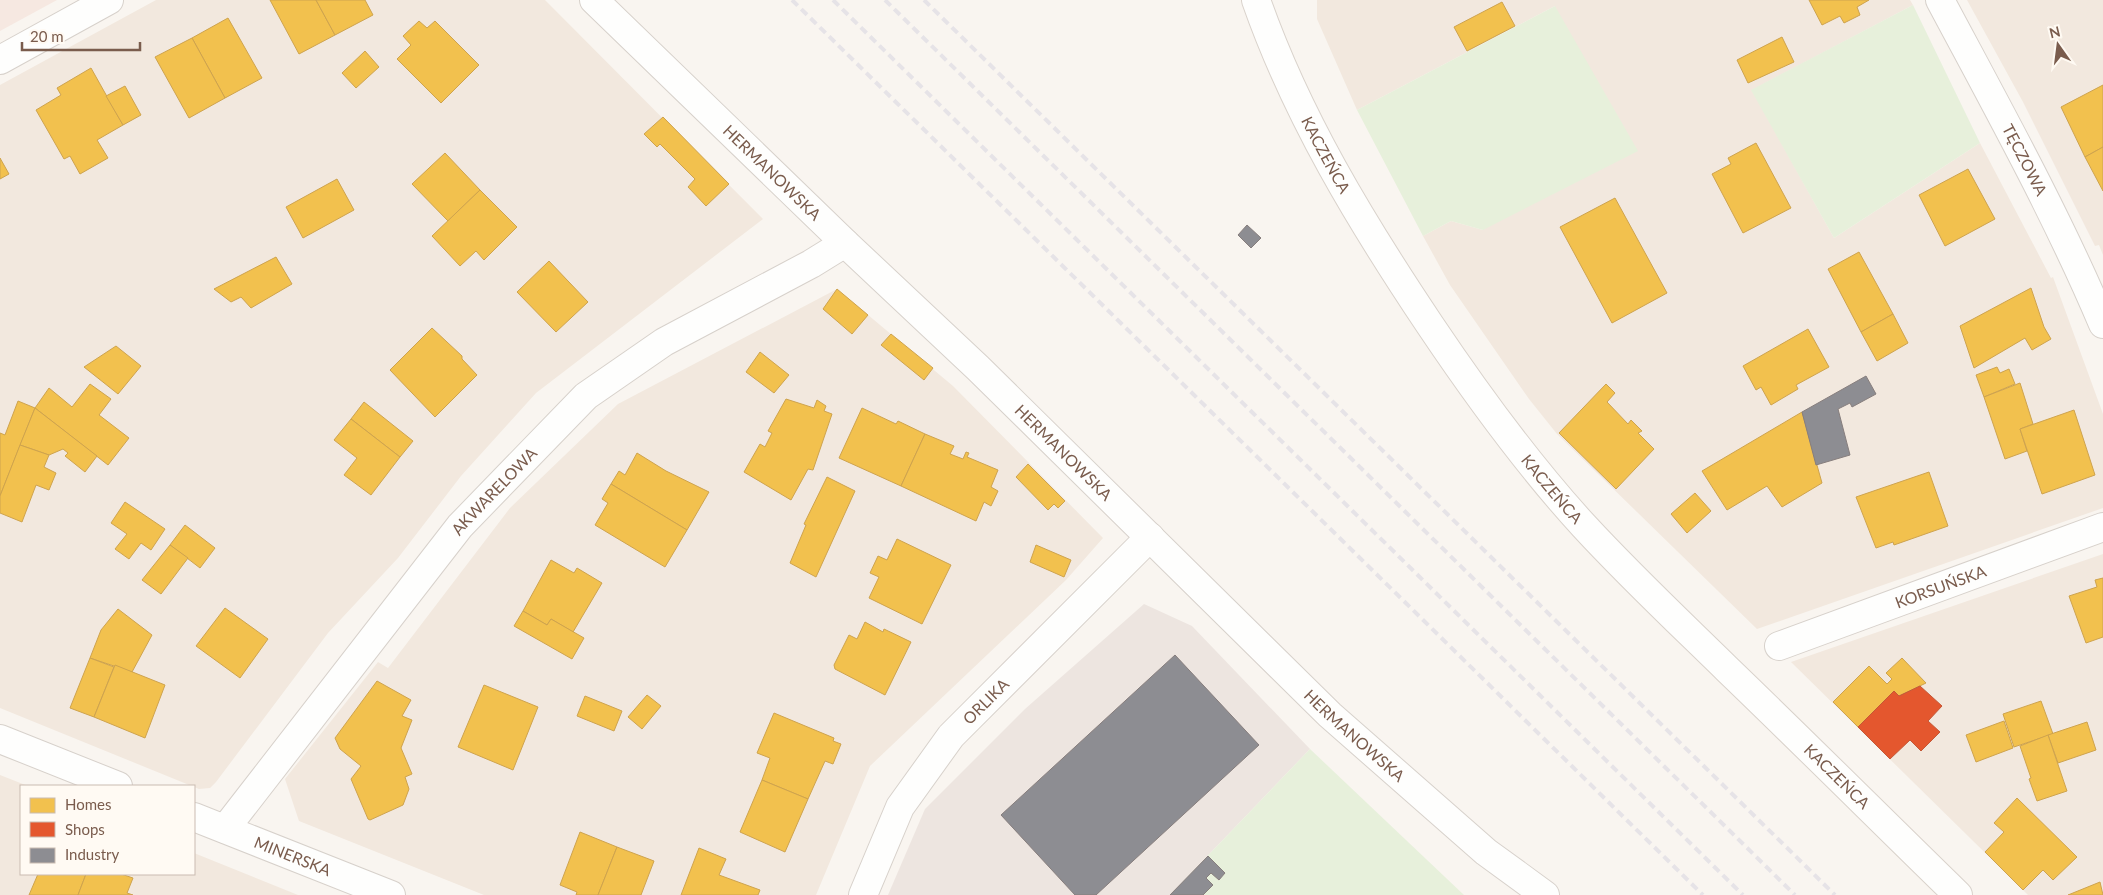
<svg xmlns="http://www.w3.org/2000/svg" width="2103" height="895" viewBox="0 0 2103 895" font-family="Lato,sans-serif">
<rect width="100%" height="100%" fill="#f9f5f0"/>
<g fill="#f2e8de">
<path d="M 156,0 L 545,0 L 763,219 L 536,393 L 461,476 L 398,558 L 328,633 L 216,782 L 210,788 L 199,789 L 0,708 L 0,85 Z"/>
<path d="M 1317,0 L 1910,0 L 1913,5 L 1752,90 L 1834,238 L 1980,143 L 2051,278 L 2053,277 L 2103,414 L 2103,508 L 1757,629 L 1557,434 L 1529,399 L 1450,285 L 1423,236 L 1451,221 L 1483,230 L 1555,6 L 1357,110 L 1317,19 Z"/>
<path d="M 1967,0 L 2103,0 L 2103,255 L 2099,245 L 2095,246 L 2023,102 Z"/>
<path d="M 837,289 L 953,386 L 1103,538 L 1066,580 L 870,766 L 816,895 L 484,895 L 299,821 L 285,779 L 378,662 L 388,668 L 510,508 L 618,404 Z"/>
<path d="M 2103,554 L 2103,895 L 2028,895 L 1791,662 Z"/>
<path d="M 0,775 L 28,786 L 21,786 L 21,874 L 194,874 L 194,853 L 298,895 L 0,895 Z"/>
</g>
<path fill="#f6e8e1" d="M 0,0 L 57,0 L 0,31 Z"/>
<path fill="#ede5e0" d="M 1144,604 L 1192,626 L 1310,749 L 1170,895 L 888,895 L 925,809 L 1025,709 Z"/>
<g fill="#e7f0db">
<path d="M 1913,5 L 1980,143 L 1834,238 L 1751,90 Z"/>
<path d="M 1555,6 L 1638,151 L 1483,230 L 1451,221 L 1423,236 L 1357,110 Z"/>
<path d="M 1310,749 L 1464,895 L 1170,895 Z"/>
</g>
<g fill="#f2c14e" stroke="#cea34e">
<path d="M 270,0 L 316,0 L 335,35 L 299,54 Z"/>
<path d="M 316,0 L 365,0 L 373,15 L 335,35 Z"/>
<path d="M 1809,0 L 1869,0 L 1857,7 L 1860,15 L 1844,23 L 1840,16 L 1822,25 Z"/>
<path d="M 1502,2 L 1515,26 L 1467,51 L 1454,27 Z"/>
<path d="M 228,18 L 262,78 L 225,98 L 192,38 Z"/>
<path d="M 419,21 L 427,28 L 435,21 L 479,65 L 441,103 L 397,59 L 411,45 L 403,36 Z"/>
<path d="M 1782,37 L 1794,62 L 1748,83 L 1737,60 Z"/>
<path d="M 192,38 L 225,98 L 189,118 L 155,57 Z"/>
<path d="M 365,51 L 379,67 L 356,88 L 342,73 Z"/>
<path d="M 91,68 L 123,125 L 97,140 L 108,158 L 80,174 L 70,156 L 64,159 L 36,110 L 61,95 L 57,88 Z"/>
<path d="M 2103,85 L 2103,147 L 2085,157 L 2061,107 Z"/>
<path d="M 125,86 L 141,115 L 123,125 L 106,96 Z"/>
<path d="M 663,117 L 729,184 L 706,206 L 688,187 L 695,179 L 660,144 L 657,147 L 644,134 Z"/>
<path d="M 1756,143 L 1791,208 L 1743,233 L 1712,174 L 1731,164 L 1728,158 Z"/>
<path d="M 2103,147 L 2103,191 L 2085,157 Z"/>
<path d="M 445,153 L 480,190 L 448,221 L 412,184 Z"/>
<path d="M 0,158 L 9,174 L 0,179 Z"/>
<path d="M 1968,169 L 1995,219 L 1945,246 L 1919,195 Z"/>
<path d="M 337,179 L 354,210 L 303,238 L 286,207 Z"/>
<path d="M 480,190 L 517,227 L 484,260 L 476,251 L 460,266 L 432,236 Z"/>
<path d="M 1615,198 L 1667,293 L 1612,323 L 1560,227 Z"/>
<path d="M 1859,252 L 1893,314 L 1861,332 L 1828,269 Z"/>
<path d="M 276,257 L 292,284 L 251,308 L 241,297 L 231,302 L 214,289 Z"/>
<path d="M 549,261 L 588,302 L 556,332 L 517,292 Z"/>
<path d="M 2031,288 L 2044,327 L 2051,339 L 2032,350 L 2025,338 L 1974,368 L 1960,326 Z"/>
<path d="M 837,289 L 868,315 L 852,334 L 823,309 Z"/>
<path d="M 1893,314 L 1908,343 L 1877,361 L 1861,332 Z"/>
<path d="M 432,328 L 462,356 L 462,359 L 477,375 L 435,417 L 390,370 Z"/>
<path d="M 1808,329 L 1829,367 L 1796,385 L 1798,389 L 1771,405 L 1761,387 L 1756,390 L 1743,366 Z"/>
<path d="M 891,334 L 933,368 L 924,380 L 881,345 Z"/>
<path d="M 116,346 L 141,366 L 118,394 L 84,367 Z"/>
<path d="M 760,352 L 789,375 L 774,393 L 746,372 Z"/>
<path d="M 1997,367 L 2000,373 L 2009,369 L 2015,384 L 1984,397 L 1976,375 Z"/>
<path d="M 2020,383 L 2033,424 L 2020,429 L 2027,451 L 2005,459 L 1984,397 Z"/>
<path d="M 90,384 L 111,399 L 99,415 L 129,438 L 108,465 L 35,408 L 49,388 L 72,407 Z"/>
<path d="M 1606,384 L 1615,393 L 1607,402 L 1628,424 L 1631,420 L 1642,431 L 1638,433 L 1654,449 L 1616,489 L 1559,433 Z"/>
<path d="M 786,399 L 814,408 L 817,400 L 826,406 L 824,411 L 832,414 L 813,470 L 808,469 L 791,500 L 744,472 L 760,444 L 765,447 L 772,433 L 768,431 Z"/>
<path d="M 18,401 L 35,408 L 0,496 L 0,433 L 5,435 Z"/>
<path d="M 364,402 L 413,441 L 400,457 L 351,419 Z"/>
<path d="M 35,408 L 97,456 L 85,472 L 65,456 L 68,453 L 63,449 L 49,455 L 20,445 Z"/>
<path d="M 862,408 L 896,424 L 898,421 L 925,434 L 901,486 L 839,458 Z"/>
<path d="M 2074,410 L 2095,475 L 2042,494 L 2020,429 Z"/>
<path d="M 1802,412 L 1822,483 L 1782,507 L 1767,486 L 1727,510 L 1702,471 Z"/>
<path d="M 351,419 L 400,457 L 371,495 L 344,475 L 357,458 L 334,440 Z"/>
<path d="M 925,434 L 954,446 L 950,454 L 963,459 L 966,452 L 969,453 L 967,457 L 998,470 L 991,487 L 998,491 L 991,506 L 984,502 L 976,521 L 901,486 Z"/>
<path d="M 20,445 L 49,455 L 44,467 L 56,473 L 49,490 L 36,485 L 22,522 L 0,513 L 0,496 Z"/>
<path d="M 637,453 L 666,471 L 709,492 L 687,530 L 611,484 L 619,471 L 625,475 Z"/>
<path d="M 1028,464 L 1065,501 L 1058,508 L 1054,504 L 1048,510 L 1016,477 Z"/>
<path d="M 1929,472 L 1948,526 L 1894,545 L 1893,542 L 1876,548 L 1856,497 Z"/>
<path d="M 827,477 L 855,491 L 816,577 L 790,563 L 806,525 L 804,524 Z"/>
<path d="M 611,484 L 687,530 L 665,567 L 595,525 L 608,503 L 602,499 Z"/>
<path d="M 1695,493 L 1711,511 L 1687,533 L 1671,514 Z"/>
<path d="M 125,502 L 165,529 L 151,550 L 141,543 L 129,559 L 115,549 L 127,534 L 111,523 Z"/>
<path d="M 185,525 L 215,548 L 200,568 L 170,545 Z"/>
<path d="M 897,539 L 951,565 L 922,624 L 869,598 L 879,577 L 870,573 L 878,556 L 887,560 Z"/>
<path d="M 170,545 L 188,558 L 161,594 L 142,580 Z"/>
<path d="M 1036,545 L 1071,560 L 1064,577 L 1030,562 Z"/>
<path d="M 551,560 L 574,573 L 577,568 L 602,583 L 573,632 L 551,619 L 547,625 L 523,611 Z"/>
<path d="M 2103,578 L 2103,637 L 2086,643 L 2069,596 L 2097,587 L 2095,580 Z"/>
<path d="M 225,608 L 268,639 L 240,678 L 196,646 Z"/>
<path d="M 118,609 L 152,635 L 132,672 L 90,658 L 101,630 Z"/>
<path d="M 523,611 L 547,625 L 551,619 L 584,638 L 572,659 L 514,626 Z"/>
<path d="M 865,622 L 883,632 L 884,629 L 911,642 L 885,695 L 835,669 L 834,665 L 849,635 L 857,639 Z"/>
<path d="M 90,658 L 114,667 L 94,717 L 70,708 Z"/>
<path d="M 1902,658 L 1926,683 L 1899,696 L 1894,691 L 1858,727 L 1833,702 L 1869,666 L 1887,684 L 1892,679 L 1886,673 Z"/>
<path d="M 115,665 L 165,685 L 145,738 L 94,717 Z"/>
<path d="M 377,681 L 411,700 L 402,716 L 412,720 L 401,748 L 412,774 L 405,777 L 409,789 L 403,805 L 370,820 L 368,819 L 351,779 L 361,766 L 340,749 L 335,738 Z"/>
<path d="M 484,685 L 538,707 L 513,770 L 458,747 Z"/>
<path d="M 647,695 L 661,706 L 642,729 L 628,717 Z"/>
<path d="M 585,696 L 622,711 L 614,731 L 577,716 Z"/>
<path d="M 2041,701 L 2053,734 L 2014,747 L 2003,714 Z"/>
<path d="M 774,713 L 834,738 L 833,741 L 841,744 L 833,764 L 825,761 L 808,799 L 762,780 L 770,758 L 757,753 Z"/>
<path d="M 2004,721 L 2013,748 L 1976,762 L 1966,735 Z"/>
<path d="M 2087,722 L 2096,750 L 2058,763 L 2048,735 Z"/>
<path d="M 2048,735 L 2067,791 L 2037,801 L 2029,779 L 2031,778 L 2020,746 Z"/>
<path d="M 762,780 L 808,799 L 785,852 L 740,832 Z"/>
<path d="M 2017,798 L 2077,857 L 2053,880 L 2043,870 L 2023,890 L 1985,852 L 2004,832 L 1994,823 Z"/>
<path d="M 580,832 L 617,847 L 598,895 L 576,895 L 577,892 L 560,885 Z"/>
<path d="M 617,847 L 654,861 L 641,895 L 598,895 Z"/>
<path d="M 699,848 L 726,859 L 719,875 L 760,890 L 758,895 L 681,895 Z"/>
<path d="M 38,874 L 86,874 L 78,895 L 29,895 Z"/>
<path d="M 86,874 L 121,874 L 133,878 L 127,893 L 133,895 L 78,895 Z"/>
<path d="M 2100,882 L 2103,895 L 2068,895 Z"/>
</g>
<path fill="#e4572e" stroke="#c45837" d="M 1920,686 L 1942,706 L 1928,721 L 1940,732 L 1921,751 L 1910,740 L 1890,759 L 1858,727 L 1894,691 L 1899,696 Z"/>
<g fill="#8d8d92" stroke="#877e7d">
<path d="M 1247,225 L 1261,238 L 1251,248 L 1238,235 Z"/>
<path d="M 1866,376 L 1876,394 L 1852,407 L 1850,403 L 1838,409 L 1850,455 L 1816,465 L 1802,412 Z"/>
<path d="M 1175,655 L 1259,745 L 1096,895 L 1075,895 L 1001,815 Z"/>
<path d="M 1208,856 L 1225,873 L 1219,880 L 1211,873 L 1206,878 L 1213,885 L 1203,895 L 1170,895 Z"/>
</g>
<g fill="none" stroke-linecap="round" stroke-linejoin="round">
<g stroke="#d7d1cb" stroke-width="30">
<g id="street">
<path id="s1" d="M 594,0 L 845,243 L 978,368 L 1330,715 L 1486,852 L 1545,895"/>
<path id="s2" d="M 1940,0 C 1997,107 2056,213 2103,324"/>
<path d="M 0,60 L 109,0"/>
<path id="s3" d="M 1779,646 L 2103,527"/>
<path d="M 0,739 L 118,786"/>
<path id="s4" d="M 194,817 L 391,895"/>
<path id="s5" d="M 225,829 L 460,526 L 586,396 L 664,342 L 811,264 L 845,243"/>
<path id="s6" d="M 863,895 L 900,807 L 951,736 L 1150,537"/>
</g>
</g>
<g stroke="#d9d2cb" stroke-width="30">
<g id="secondary">
<path id="s7" d="M 1256,0 C 1297,117 1361,222 1430,325 C 1477,395 1527,464 1584,526 C 1630,576 1679,622 1727,669 C 1805,744 1881,820 1958,895"/>
</g>
</g>
<use href="#street" stroke="#fefefd" stroke-width="28"/>
<use href="#secondary" stroke="#fefefd" stroke-width="28"/>
<g stroke="#e6e3e7" stroke-width="4" stroke-dasharray="8 5" stroke-linecap="butt">
<path d="M 792,0 L 1703,895"/>
<path d="M 833,0 L 1743,895"/>
<path d="M 885,0 L 1795,895"/>
<path d="M 924,0 L 1835,895"/>
</g>
</g>
<g text-anchor="middle" stroke-width="5" stroke-linejoin="round" paint-order="stroke">
<g font-size="16" fill="#7a5c4d" stroke="#fffaf3">
<text dy="6" stroke="none"><textPath href="#s7" startOffset="170">KACZEŃCA</textPath></text>
<text dy="6" stroke="none"><textPath href="#s2" startOffset="181">TĘCZOWA</textPath></text>
<text dy="6" stroke="none"><textPath href="#s1" startOffset="248">HERMANOWSKA</textPath></text>
<text dy="6" stroke="none"><textPath href="#s1" startOffset="652">HERMANOWSKA</textPath></text>
<text dy="6" stroke="none"><textPath href="#s7" startOffset="574">KACZEŃCA</textPath></text>
<text dy="6" stroke="none"><textPath href="#s5" startOffset="432">AKWARELOWA</textPath></text>
<text dy="6" stroke="none"><textPath href="#s3" startOffset="172">KORSUŃSKA</textPath></text>
<text dy="6" stroke="none"><textPath href="#s6" startOffset="232">ORLIKA</textPath></text>
<text dy="6" stroke="none"><textPath href="#s1" startOffset="1058">HERMANOWSKA</textPath></text>
<text dy="6" stroke="none"><textPath href="#s7" startOffset="979">KACZEŃCA</textPath></text>
<text dy="6" stroke="none"><textPath href="#s4" startOffset="106">MINERSKA</textPath></text>
</g>
</g>
<rect x="20" y="785" width="175" height="90" fill="#fffaf3" stroke="#cabbb1"/>
<rect x="30" y="798" width="25" height="15" fill="#f2c14e" stroke="#cabbb1"/>
<text x="65" y="810" font-size="15" fill="#7a5c4d">Homes</text>
<rect x="30" y="822" width="25" height="15" fill="#e4572e" stroke="#cabbb1"/>
<text x="65" y="835" font-size="15" fill="#7a5c4d">Shops</text>
<rect x="30" y="848" width="25" height="15" fill="#8d8d92" stroke="#cabbb1"/>
<text x="65" y="860" font-size="15" fill="#7a5c4d">Industry</text>
<g transform="translate(2058 45) rotate(346)" stroke="#fffaf3" stroke-width="4" paint-order="stroke">
<path d="M0-4L9 19L0 12L-9 19Z" fill="#7a5c4d"/>
<text y="-8" font-size="14" font-weight="bold" text-anchor="middle" fill="#7a5c4d">N</text>
</g>
<path d="M22 42v8h118v-8" fill="none" stroke="#7a5c4d" stroke-width="2.5"/>
<text x="30" y="42" font-size="15" fill="#7a5c4d" stroke="#fffaf3" stroke-width="4" paint-order="stroke">20 m</text>
</svg>
